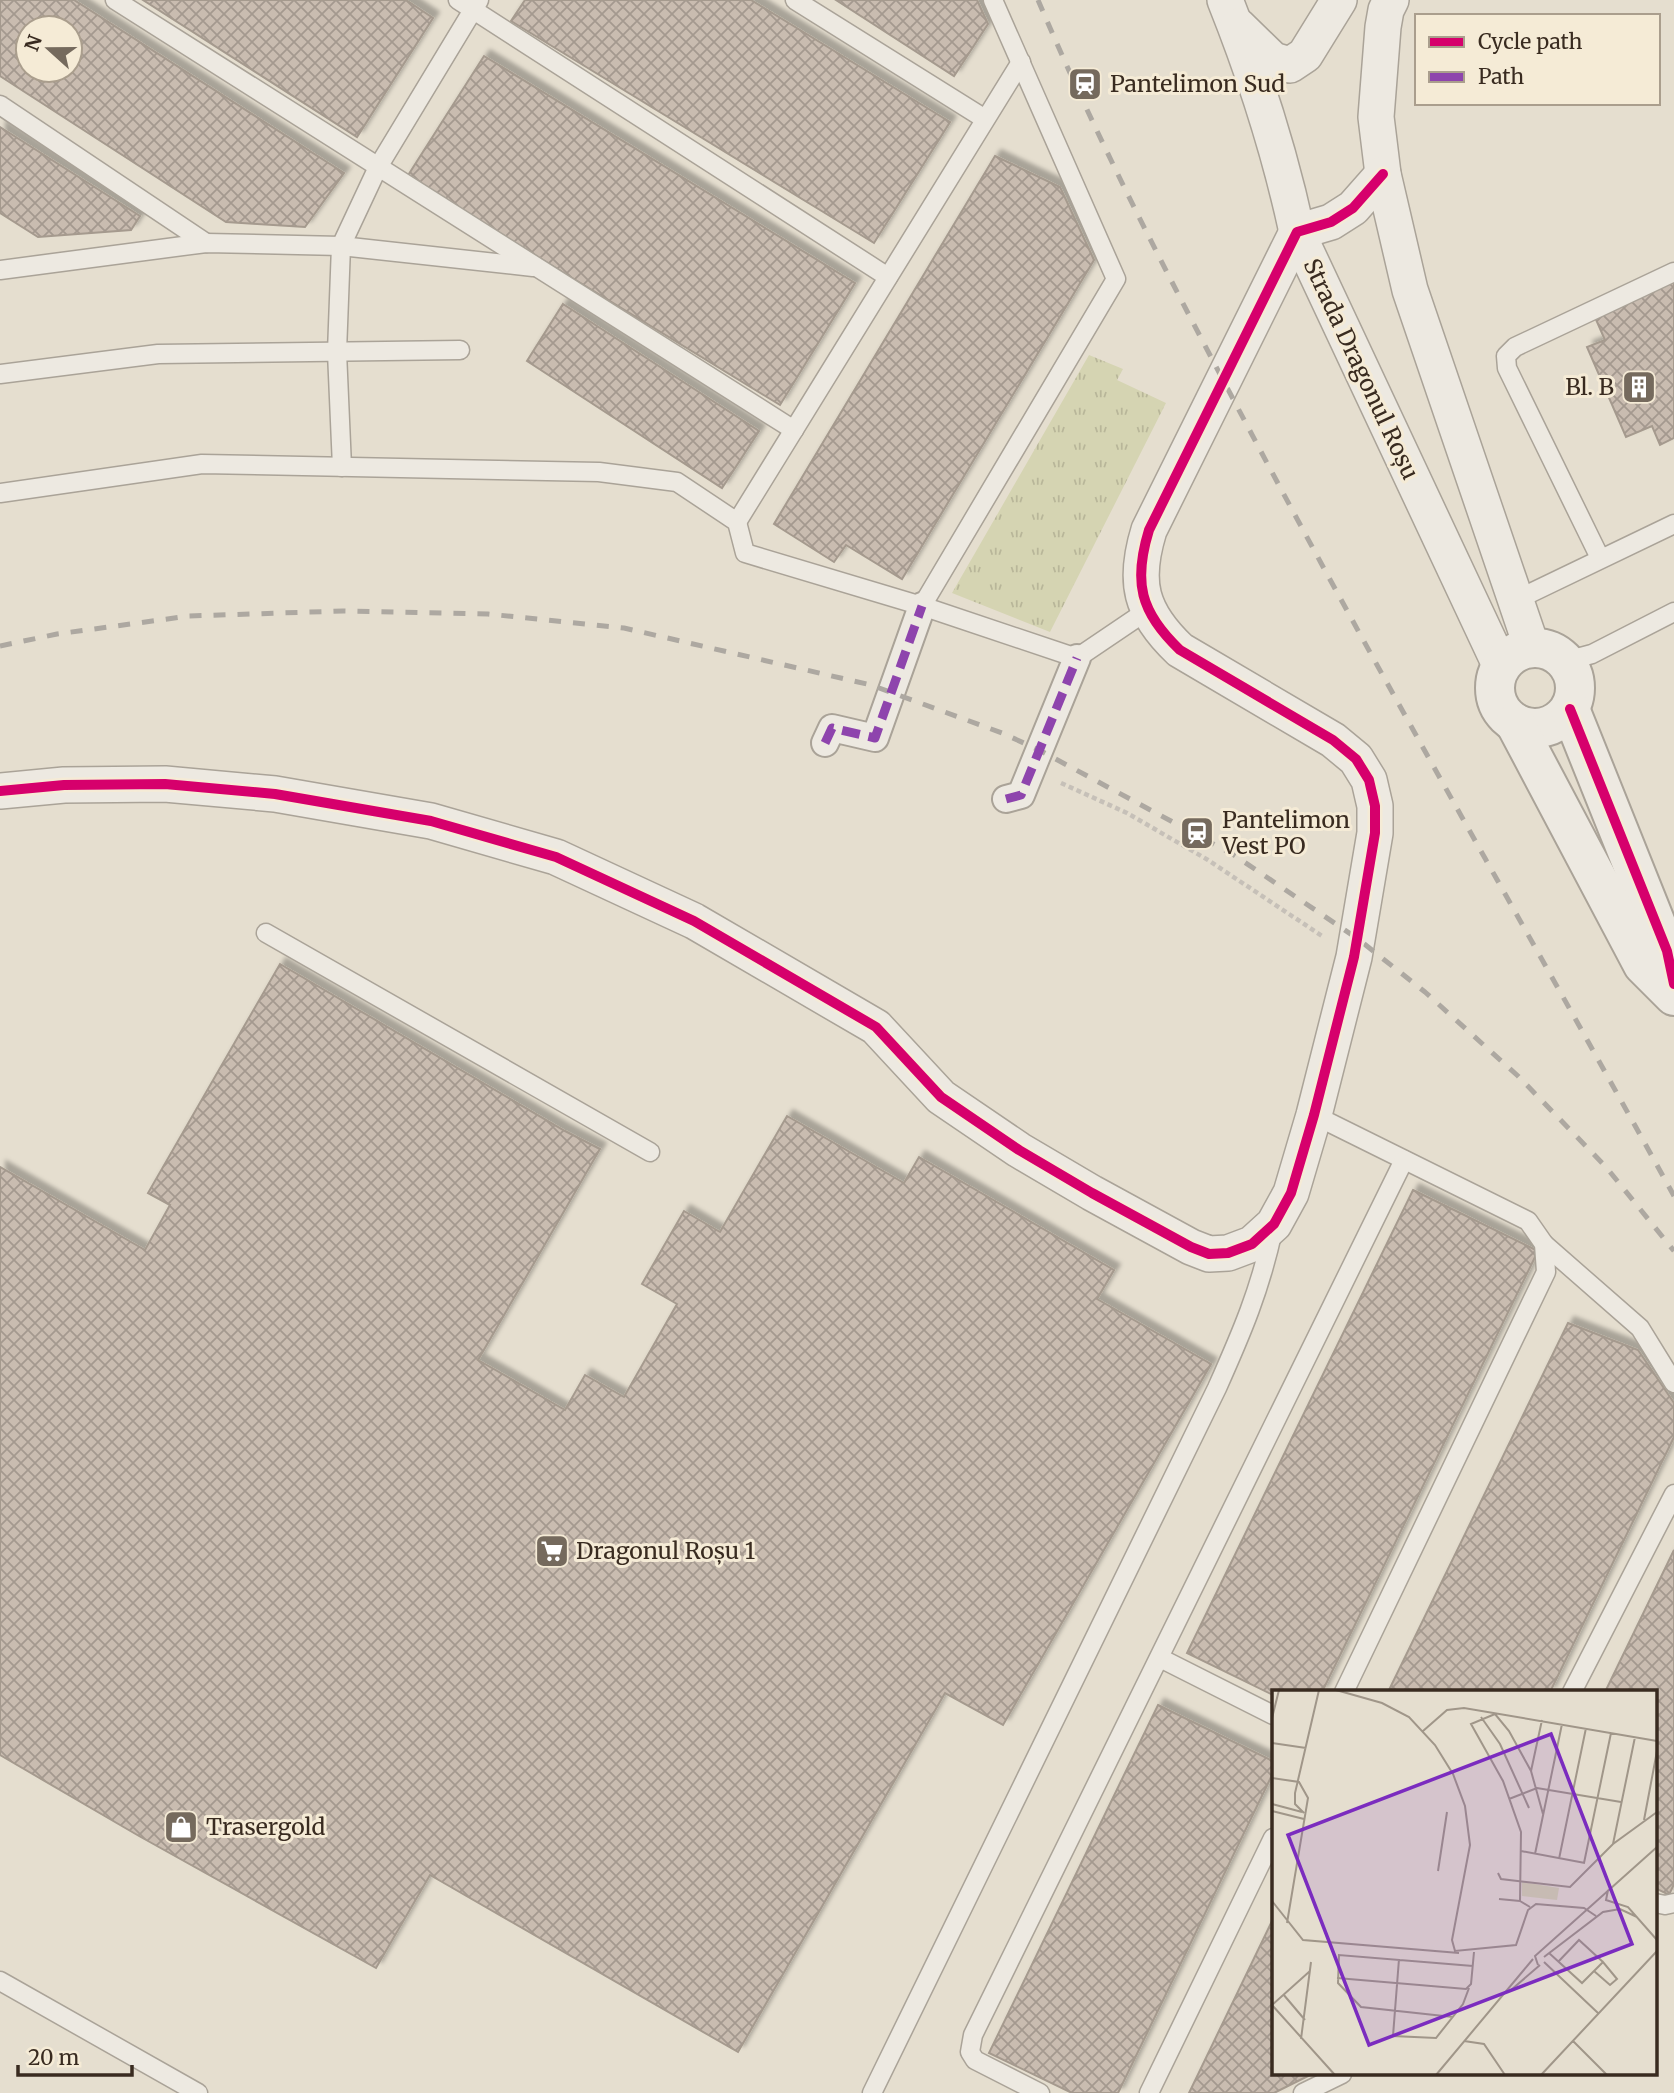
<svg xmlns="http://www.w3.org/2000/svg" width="1674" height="2093" viewBox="0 0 1674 2093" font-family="Merriweather,serif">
<defs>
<pattern id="grass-tufts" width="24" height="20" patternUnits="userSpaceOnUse" patternTransform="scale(1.75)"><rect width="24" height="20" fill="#d5d4b2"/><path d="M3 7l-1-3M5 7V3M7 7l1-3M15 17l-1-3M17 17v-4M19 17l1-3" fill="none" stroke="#b8b699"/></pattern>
<pattern id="building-cross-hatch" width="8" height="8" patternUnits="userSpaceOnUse" patternTransform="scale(1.75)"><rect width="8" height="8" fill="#c9bcb0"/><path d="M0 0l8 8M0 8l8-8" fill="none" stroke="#a4998f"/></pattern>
<filter id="shadow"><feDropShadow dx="6" dy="-6" stdDeviation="2" flood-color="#0004"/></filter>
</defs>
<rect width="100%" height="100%" fill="#e5decf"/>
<path fill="url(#grass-tufts)" d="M 1089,355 L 1123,369 L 1117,380 L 1166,403 L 1050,632 L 952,593 Z"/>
<g fill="url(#building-cross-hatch)" stroke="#a59a8e" stroke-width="2" fill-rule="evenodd" filter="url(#shadow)">
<path d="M 0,0 L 74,0 L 344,173 L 305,227 L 226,222 L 0,76 ZM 28,28 L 70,28 L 70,70 L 28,70 Z"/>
<path d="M 143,0 L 406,0 L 433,18 L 357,137 Z"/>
<path d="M 525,0 L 751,0 L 950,122 L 874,243 L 511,21 Z"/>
<path d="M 836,0 L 977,0 L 988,24 L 954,76 Z"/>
<path d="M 484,56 L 855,283 L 780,405 L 407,177 Z"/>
<path d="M 0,127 L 140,216 L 131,230 L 38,237 L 0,213 Z"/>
<path d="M 995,156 L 1060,187 L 1094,260 L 902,579 L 846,545 L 834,562 L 774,524 Z"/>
<path d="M 1674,279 L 1674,438 L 1660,445 L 1652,426 L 1626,437 L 1587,347 L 1605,340 L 1594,315 Z"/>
<path d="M 563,304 L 759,431 L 722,488 L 527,361 Z"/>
<path d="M 280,964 L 565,1131 L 600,1149 L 478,1360 L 565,1410 L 585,1375 L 624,1397 L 677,1304 L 642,1284 L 684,1211 L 720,1232 L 787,1116 L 904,1183 L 919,1157 L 1114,1270 L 1097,1299 L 1211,1364 L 1003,1725 L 945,1693 L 738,2052 L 430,1875 L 376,1968 L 139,1836 L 0,1755 L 0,1167 L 145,1250 L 170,1205 L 148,1193 Z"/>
<path d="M 1413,1190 L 1538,1251 L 1322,1692 L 1273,1692 L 1273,1695 L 1187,1653 Z"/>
<path d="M 1568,1323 L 1638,1350 L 1674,1403 L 1674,1437 L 1550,1692 L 1388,1692 Z"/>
<path d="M 1674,1550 L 1674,1884 L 1669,1895 L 1655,1888 L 1655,1692 L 1605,1692 Z"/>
<path d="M 1158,1705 L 1273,1761 L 1273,1773 L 1118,2093 L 1072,2093 L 989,2053 Z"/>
<path d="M 1273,1919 L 1273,2074 L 1312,2074 L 1274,2093 L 1189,2093 Z"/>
</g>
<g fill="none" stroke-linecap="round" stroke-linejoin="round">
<g stroke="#aaa398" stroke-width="21">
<g id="service">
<path d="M 115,0 L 794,430"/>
<path d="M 458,0 L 888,277"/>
<path d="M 795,0 L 985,119"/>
<path d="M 0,105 L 206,243"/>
<path d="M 0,270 L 206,243 L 341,246 L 533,267"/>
<path d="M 0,374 L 158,354 L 460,350"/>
<path d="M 342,467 L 337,352 L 341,246 L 378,167 L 479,0"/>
<path d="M 0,493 L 202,464 L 599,472 L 677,482 L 737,522 L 745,553 L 922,606 L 1077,658 L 1148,610"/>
<path d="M 737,522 L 1021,62"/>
<path d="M 1600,558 L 1507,368 L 1506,356 L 1515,347 L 1674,272"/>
<path d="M 1516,600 L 1674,524"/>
<path d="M 922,606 L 1116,279 L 993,0"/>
<path d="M 1566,661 L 1592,654 L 1674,612"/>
<path d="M 266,933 L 650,1152"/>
<path d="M 1314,1115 L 1528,1221 L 1544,1244 L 1546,1272 L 1344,1692"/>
<path d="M 1544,1244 L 1640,1328 L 1674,1383"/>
<path d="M 1160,1658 L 1273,1715"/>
<path d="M 1572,1692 L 1674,1494"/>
<path d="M 1655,1903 L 1665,1905 L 1674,1903"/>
<path d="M 0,1981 L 198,2093"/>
<path d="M 872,2093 L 1217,1388 C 1242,1332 1260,1290 1273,1230"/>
<path d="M 1040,2093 L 975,2060 L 970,2052 L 973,2035 L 1404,1160"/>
<path d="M 1149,2093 L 1273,1838"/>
<path d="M 1303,2093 L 1342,2074"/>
</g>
</g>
<g stroke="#aaa398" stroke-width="30">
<g id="pedestrian">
<path d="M 825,743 L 832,728 L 875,738 L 922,606"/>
<path d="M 1006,799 L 1021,795 L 1077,658"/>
</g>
</g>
<g stroke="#aaa398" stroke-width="38">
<g id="minor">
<path d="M 1225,0 C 1255,75 1280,153 1297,232 L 1501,667"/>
<path d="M 1391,0 L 1386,10 L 1383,27 L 1376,117 L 1383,174 L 1410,290 L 1532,648"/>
<path d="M 1238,26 L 1273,60 L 1290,65 L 1305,55 L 1339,0"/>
<path d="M 0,791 L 64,785 L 165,784 L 275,794 L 431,821 L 556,857 L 694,921 L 876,1027 L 941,1097 L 1019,1150 L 1092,1193 L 1191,1247 L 1209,1254 L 1228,1253 L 1252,1244 L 1274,1224 L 1291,1193 L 1314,1115 L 1354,957 L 1375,833 L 1375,806 L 1369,780 L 1356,759 L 1333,740 L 1180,650 C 1140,612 1133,582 1149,530 L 1297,232 L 1331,222 L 1353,208 L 1383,174"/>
</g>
</g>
<g stroke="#aaa398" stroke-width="42">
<g id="tertiary">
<circle cx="1535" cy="688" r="40"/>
<path d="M 1570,709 L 1667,951 L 1674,984"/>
<path d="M 1515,723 L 1643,965 L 1674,996"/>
</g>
</g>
<path stroke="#c6c0b8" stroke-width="4.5" stroke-dasharray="5 3.5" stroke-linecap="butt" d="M 1061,783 L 1127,813 L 1208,860 L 1322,936"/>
<use href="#service" stroke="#ede9e1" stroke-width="18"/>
<use href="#pedestrian" stroke="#ede9e1" stroke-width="26"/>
<use href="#minor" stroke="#ede9e1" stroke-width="35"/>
<use href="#tertiary" stroke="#ede9e1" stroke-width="38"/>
<g stroke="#ada8a1" stroke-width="5" stroke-dasharray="12 12" stroke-linecap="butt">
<path d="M 1038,0 C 1103,153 1180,299 1258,446 C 1392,698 1536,946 1674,1196"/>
<path d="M 0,646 L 57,634 L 189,616 L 343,611 L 488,614 L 624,628 L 871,685 L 1002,733 L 1039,750 L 1234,855 L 1358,939 L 1425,992 L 1518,1076 L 1606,1167 L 1674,1251"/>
</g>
<g stroke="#8e44ad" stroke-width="9" stroke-dasharray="18 9" stroke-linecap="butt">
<path d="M 825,743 L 832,728 L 875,738 L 922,606"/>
<path d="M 1006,799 L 1021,795 L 1077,658"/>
</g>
<g stroke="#f5ebd6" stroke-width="15">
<g id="cycleway">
<path d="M 1570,709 L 1667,951 L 1674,984"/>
<path d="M 0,791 L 64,785 L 165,784 L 275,794 L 431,821 L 556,857 L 694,921 L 876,1027 L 941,1097 L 1019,1150 L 1092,1193 L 1191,1247 L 1209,1254 L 1228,1253 L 1252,1244 L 1274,1224 L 1291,1193 L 1314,1115 L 1354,957 L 1375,833 L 1375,806 L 1369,780 L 1356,759 L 1333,740 L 1180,650 C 1140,612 1133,582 1149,530 L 1297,232 L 1331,222 L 1353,208 L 1383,174"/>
</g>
</g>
<use href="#cycleway" stroke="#d6006c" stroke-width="10"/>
</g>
<defs>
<g id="station-square" transform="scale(1.75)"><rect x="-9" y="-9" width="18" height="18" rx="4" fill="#756a5d" stroke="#f5ebd6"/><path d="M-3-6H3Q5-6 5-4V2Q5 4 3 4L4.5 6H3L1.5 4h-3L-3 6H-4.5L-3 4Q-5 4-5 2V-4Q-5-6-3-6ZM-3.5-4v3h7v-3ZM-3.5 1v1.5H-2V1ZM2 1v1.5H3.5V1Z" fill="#fff"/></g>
<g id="building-square" transform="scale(1.75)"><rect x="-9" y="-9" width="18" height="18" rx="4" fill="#756a5d" stroke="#f5ebd6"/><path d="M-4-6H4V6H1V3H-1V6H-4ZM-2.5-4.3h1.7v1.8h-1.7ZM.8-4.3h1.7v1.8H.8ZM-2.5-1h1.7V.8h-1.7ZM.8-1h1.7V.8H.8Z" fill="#fff"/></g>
<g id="supermarket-square" transform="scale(1.75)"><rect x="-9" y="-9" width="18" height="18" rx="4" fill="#756a5d" stroke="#f5ebd6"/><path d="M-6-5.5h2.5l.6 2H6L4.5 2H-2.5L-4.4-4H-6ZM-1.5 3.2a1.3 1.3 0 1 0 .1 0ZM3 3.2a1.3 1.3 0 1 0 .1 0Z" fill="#fff"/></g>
<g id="shop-square" transform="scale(1.75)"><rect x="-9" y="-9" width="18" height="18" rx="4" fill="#756a5d" stroke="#f5ebd6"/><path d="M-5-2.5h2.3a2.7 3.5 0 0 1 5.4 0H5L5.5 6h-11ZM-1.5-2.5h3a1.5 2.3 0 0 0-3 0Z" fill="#fff"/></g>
</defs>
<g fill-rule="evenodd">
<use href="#station-square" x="1085" y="84"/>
<use href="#building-square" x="1639" y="387"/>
<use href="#station-square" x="1197" y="833"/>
<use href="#supermarket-square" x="552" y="1551"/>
<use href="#shop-square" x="181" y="1827"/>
</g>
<g text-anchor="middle" stroke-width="6" stroke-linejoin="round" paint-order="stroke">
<g font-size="23" fill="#392b20" stroke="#f5ebd6" text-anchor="start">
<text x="1110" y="92">Pantelimon Sud</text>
<text x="1614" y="395" text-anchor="end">Bl. B</text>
<text x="1222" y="828">Pantelimon<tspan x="1222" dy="26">Vest PO</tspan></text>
<text x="576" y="1559">Dragonul Roșu 1</text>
<text x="206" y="1835">Trasergold</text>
</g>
<g font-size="23" fill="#392b20" stroke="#f5ebd6">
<text transform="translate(1361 369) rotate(65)" y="8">Strada Dragonul Roșu</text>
</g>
</g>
<g transform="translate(1272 1690)">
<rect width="385" height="385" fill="#e5decf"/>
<path d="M 250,192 L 287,198 L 285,210 L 250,206 Z" fill="#d5d4b2"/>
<path fill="none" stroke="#a09689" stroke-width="2" d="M 64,0 L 110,13 L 137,27 L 163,55 L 181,84 L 193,116 L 198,155 L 180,250 L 183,261 L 244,255 L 256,220 L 264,214 L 312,218 L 324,226M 209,27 L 228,54 L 257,118M 0,28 L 7,0M 151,41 L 175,20 L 192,18 L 385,51M 0,53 L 34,58M 259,81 L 270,30M 0,88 L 27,92 L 36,108 L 15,233M 237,109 L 265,98 L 349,112M 0,114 L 30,122M 0,121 L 32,129M 32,123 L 23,114 L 23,103 L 47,0M 372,130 L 385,61M 341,154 L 363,47M 249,161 L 313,173M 263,164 L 290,34M 287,169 L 314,38M 312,173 L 339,43M 166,181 L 175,122M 226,183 L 229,189 L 298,197 L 341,154 L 385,122M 336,200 L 334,210 L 356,217 L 385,250M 227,209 L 248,211M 0,211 L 31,250 L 187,263M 258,217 L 248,211 L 249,142 L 231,91 L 199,34 L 223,24 L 237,41 L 259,81 L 271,124M 277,263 L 310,293 L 331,272 L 345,289 L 338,295 L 322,281M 272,267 L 331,222 L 348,219 L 365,227M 127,269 L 121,346 L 164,348 L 191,314 L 197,298M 272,272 L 326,323M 286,272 L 307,250 L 331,272M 266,275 L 263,266 L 385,157M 38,281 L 0,315 L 63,385M 65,288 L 194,299 L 199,294 L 202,262M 239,300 L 268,275M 11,304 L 33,330M 181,327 L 89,317 L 66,293 L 67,265 L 201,276M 29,349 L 39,272M 192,351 L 212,354 L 233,385M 301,351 L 335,385M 164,385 L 261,269M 269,385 L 385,261"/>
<path fill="#7b2cbf" fill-opacity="0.15" stroke="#7b2cbf" stroke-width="3.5" d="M 279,44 L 360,254 L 97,355 L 16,145 Z"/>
<rect width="385" height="385" fill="none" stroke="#392b20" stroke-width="3.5"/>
</g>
<rect x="1415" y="14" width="245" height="91" fill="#f5ebd6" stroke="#aa9e8d" stroke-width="2"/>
<rect x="1429" y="37" width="35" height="10" fill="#d6006c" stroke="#aa9e8d" stroke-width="2"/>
<text x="1478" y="49" font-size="21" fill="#392b20">Cycle path</text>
<rect x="1429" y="72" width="35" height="10" fill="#8e44ad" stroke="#aa9e8d" stroke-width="2"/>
<text x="1478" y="84" font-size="21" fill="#392b20">Path</text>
<g transform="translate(49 49) rotate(291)"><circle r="33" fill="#f5ebd6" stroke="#aa9e8d" stroke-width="2"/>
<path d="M0-5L12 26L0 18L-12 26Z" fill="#756a5d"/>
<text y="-10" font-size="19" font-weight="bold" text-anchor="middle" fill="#392b20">N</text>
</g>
<path d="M18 2065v10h114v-10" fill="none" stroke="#392b20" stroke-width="3.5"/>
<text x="28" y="2065" font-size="21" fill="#392b20" stroke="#f5ebd6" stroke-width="5" paint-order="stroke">20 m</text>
</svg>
